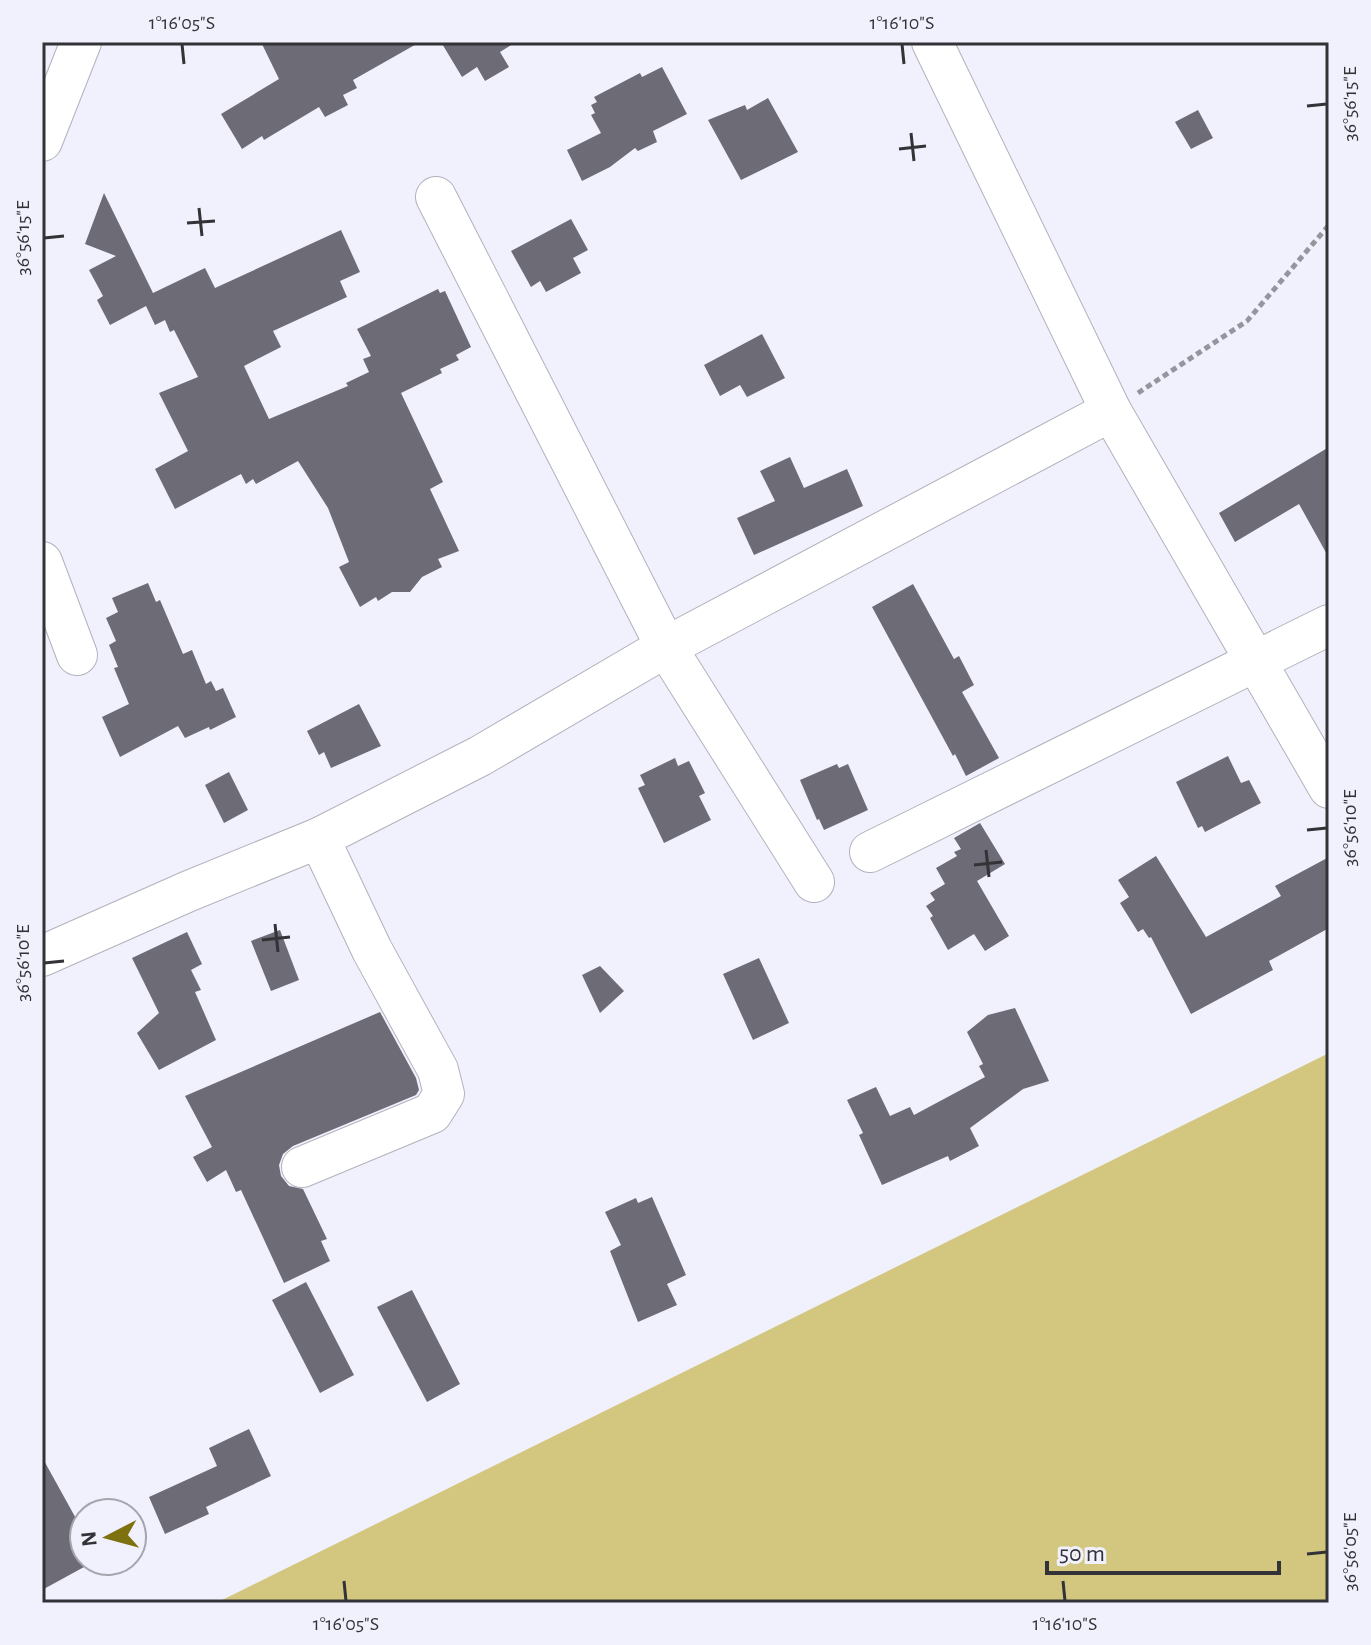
<svg xmlns="http://www.w3.org/2000/svg" width="1371" height="1645" viewBox="0 0 1371 1645" font-family="'Alegreya Sans',sans-serif">
<rect width="100%" height="100%" fill="#f1f1fd"/>
<path fill="#d3c780" d="M 1329,1053 L 1329,1603 L 216,1603 Z"/>
<g fill="#6c6b76">
<path d="M 261,42 L 420,42 L 353,80 L 357,88 L 343,95 L 348,105 L 325,117 L 319,107 L 264,140 L 262,136 L 242,149 L 221,114 L 279,79 Z"/>
<path d="M 441,42 L 516,42 L 500,52 L 509,67 L 485,81 L 477,67 L 462,77 Z"/>
<path d="M 662,67 L 687,114 L 653,131 L 657,142 L 638,151 L 635,148 L 610,167 L 582,181 L 567,150 L 601,133 L 591,115 L 595,113 L 591,105 L 597,102 L 594,97 L 640,73 L 642,77 Z"/>
<path d="M 768,98 L 798,152 L 741,180 L 708,120 L 745,105 L 747,110 Z"/>
<path d="M 1198,110 L 1213,138 L 1191,149 L 1175,122 Z"/>
<path d="M 104,193 L 153,293 L 205,268 L 215,288 L 341,230 L 360,272 L 340,281 L 347,297 L 273,331 L 281,347 L 244,366 L 269,419 L 348,386 L 346,383 L 369,372 L 363,359 L 371,356 L 357,329 L 438,289 L 440,293 L 445,291 L 471,347 L 456,355 L 459,360 L 440,369 L 442,373 L 401,393 L 443,482 L 430,489 L 459,551 L 438,559 L 442,567 L 422,577 L 410,592 L 392,592 L 378,601 L 376,597 L 360,607 L 339,567 L 349,562 L 328,508 L 298,461 L 256,484 L 253,479 L 246,484 L 241,474 L 175,509 L 155,469 L 188,451 L 159,393 L 198,377 L 174,330 L 170,332 L 165,320 L 155,325 L 146,306 L 110,325 L 97,300 L 103,296 L 89,270 L 116,256 L 85,244 Z"/>
<path d="M 571,219 L 588,250 L 573,258 L 581,273 L 546,292 L 540,281 L 531,287 L 511,251 Z"/>
<path d="M 762,334 L 785,378 L 747,397 L 740,385 L 720,396 L 704,365 Z"/>
<path d="M 1329,447 L 1329,558 L 1299,504 L 1235,542 L 1219,513 Z"/>
<path d="M 790,457 L 804,488 L 847,469 L 863,506 L 754,555 L 737,518 L 775,501 L 760,471 Z"/>
<path d="M 148,583 L 156,602 L 160,600 L 183,654 L 192,650 L 206,684 L 211,681 L 216,691 L 223,688 L 236,717 L 210,730 L 209,727 L 185,738 L 178,726 L 120,757 L 102,717 L 129,704 L 114,668 L 118,667 L 109,645 L 116,641 L 106,618 L 118,612 L 112,598 Z"/>
<path d="M 913,584 L 954,659 L 959,656 L 974,685 L 962,692 L 999,758 L 966,776 L 955,754 L 953,756 L 872,607 Z"/>
<path d="M 359,704 L 381,746 L 331,768 L 324,752 L 319,755 L 307,731 Z"/>
<path d="M 1228,756 L 1241,783 L 1249,780 L 1261,803 L 1205,832 L 1202,826 L 1198,828 L 1176,782 Z"/>
<path d="M 675,758 L 678,766 L 689,761 L 705,793 L 699,796 L 711,820 L 664,843 L 638,788 L 645,785 L 640,775 Z"/>
<path d="M 837,764 L 839,768 L 848,764 L 868,810 L 824,830 L 819,819 L 817,820 L 800,780 Z"/>
<path d="M 229,772 L 248,810 L 224,823 L 205,785 Z"/>
<path d="M 980,823 L 1005,864 L 977,881 L 1009,936 L 985,951 L 974,934 L 948,950 L 930,918 L 933,916 L 926,906 L 935,900 L 930,893 L 945,884 L 936,868 L 957,856 L 954,852 L 961,849 L 954,838 Z"/>
<path d="M 1156,856 L 1206,937 L 1281,896 L 1275,886 L 1329,857 L 1329,928 L 1269,961 L 1273,970 L 1191,1014 L 1151,937 L 1149,938 L 1143,929 L 1138,932 L 1120,903 L 1129,897 L 1118,880 Z"/>
<path d="M 280,930 L 299,980 L 271,991 L 251,941 Z"/>
<path d="M 187,932 L 202,964 L 191,970 L 201,990 L 195,992 L 216,1040 L 159,1070 L 137,1033 L 159,1013 L 132,958 Z"/>
<path d="M 759,958 L 789,1023 L 753,1040 L 723,974 Z"/>
<path d="M 600,966 L 624,991 L 600,1013 L 582,975 Z"/>
<path d="M 1015,1008 L 1049,1081 L 1023,1089 L 970,1128 L 979,1146 L 950,1161 L 948,1156 L 882,1185 L 859,1135 L 863,1133 L 847,1100 L 876,1087 L 890,1116 L 910,1107 L 914,1115 L 985,1077 L 979,1066 L 983,1064 L 967,1032 L 988,1015 Z"/>
<path d="M 380,1012 L 416,1078 L 419,1090 L 416,1095 L 293,1146 L 283,1154 L 279,1165 L 281,1176 L 289,1186 L 303,1189 L 327,1239 L 321,1241 L 330,1261 L 284,1283 L 241,1190 L 236,1192 L 226,1170 L 207,1182 L 193,1157 L 212,1147 L 185,1096 Z"/>
<path d="M 652,1197 L 686,1275 L 667,1284 L 677,1305 L 638,1322 L 610,1251 L 621,1245 L 605,1212 L 636,1198 L 638,1203 Z"/>
<path d="M 306,1282 L 354,1375 L 320,1393 L 272,1300 Z"/>
<path d="M 412,1290 L 460,1384 L 427,1402 L 377,1307 Z"/>
<path d="M 249,1429 L 271,1476 L 206,1507 L 209,1514 L 165,1534 L 149,1497 L 217,1466 L 209,1448 Z"/>
<path d="M 42,1457 L 84,1533 L 84,1567 L 42,1590 Z"/>
</g>
<g fill="none" stroke-linecap="round" stroke-linejoin="round">
<g stroke="#b2b2bd" stroke-width="42">
<g id="minor">
<path d="M 932,42 L 1111,411 L 1329,788"/>
<path d="M 42,141 L 81,42"/>
<path d="M 436,197 L 666,647 L 814,882"/>
<path d="M 42,562 L 77,655"/>
<path d="M 870,852 L 1329,625"/>
<path d="M 42,956 L 189,891 L 319,838 L 480,756 L 666,647 L 1111,411"/>
<path d="M 302,1167 L 432,1113 L 444,1094 L 438,1070 L 372,950 L 319,838"/>
</g>
</g>
<path stroke="#95959e" stroke-width="5" stroke-dasharray="6 4" stroke-linecap="butt" d="M 1138,393 L 1247,321 L 1329,225"/>
<use href="#minor" stroke="#fff" stroke-width="40"/>
</g>
<path fill="none" stroke="#333237" stroke-width="3" d="M 182,44 L 184,64M 902,44 L 904,64M 1307,106 L 1327,104M 911,133 L 914,161M 899,149 L 926,146M 199,208 L 202,236M 187,223 L 215,221M 44,238 L 64,236M 1307,830 L 1327,828M 986,850 L 989,877M 974,865 L 1002,862M 275,924 L 278,952M 262,940 L 290,937M 44,963 L 64,961M 1307,1554 L 1327,1552M 344,1581 L 346,1601M 1063,1581 L 1065,1601"/>
<rect width="1371" height="1645" fill="none" stroke="#f1f1fd" stroke-width="88"/>
<g transform="translate(108 1537) rotate(264)"><circle r="38" fill="#f1f1fd" stroke="#a5a5ae" stroke-width="2"/>
<path d="M0-6L14 30L0 20L-14 30Z" fill="#7e7110"/>
<text y="-12" font-size="22" font-weight="bold" text-anchor="middle" fill="#333237">N</text>
</g>
<path d="M1047 1561v12h232v-12" fill="none" stroke="#333237" stroke-width="4"/>
<text x="1059" y="1561" font-size="24" fill="#333237" stroke="#f1f1fd" stroke-width="6" paint-order="stroke">50 m</text>
<rect x="44" y="44" width="1283" height="1557" fill="none" stroke="#333237" stroke-width="3"/>
<g font-size="20" text-anchor="middle" fill="#333237">
<text x="182" y="29">1°16'05"S</text>
<text x="902" y="29">1°16'10"S</text>
<text transform="translate(1349 104) rotate(-90)" y="7">36°56'15"E</text>
<text transform="translate(22 238) rotate(-90)" y="7">36°56'15"E</text>
<text transform="translate(1349 828) rotate(-90)" y="7">36°56'10"E</text>
<text transform="translate(22 963) rotate(-90)" y="7">36°56'10"E</text>
<text transform="translate(1349 1552) rotate(-90)" y="7">36°56'05"E</text>
<text x="346" y="1630">1°16'05"S</text>
<text x="1065" y="1630">1°16'10"S</text>
</g>
</svg>
